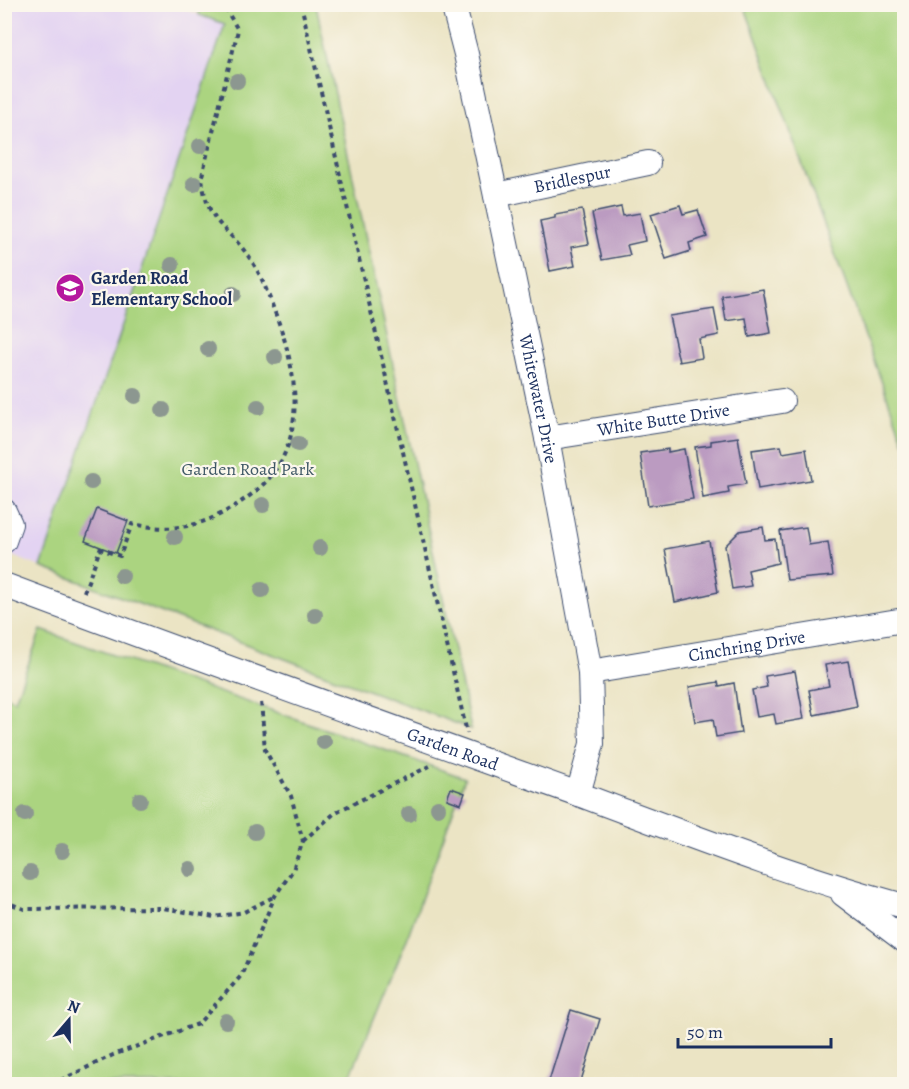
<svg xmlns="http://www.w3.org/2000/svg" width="909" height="1089" viewBox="0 0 909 1089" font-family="Alegreya,serif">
<rect width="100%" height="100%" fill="#fbf7ec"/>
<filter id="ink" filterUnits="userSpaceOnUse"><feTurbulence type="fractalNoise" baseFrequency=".0167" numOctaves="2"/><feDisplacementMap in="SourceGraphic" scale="12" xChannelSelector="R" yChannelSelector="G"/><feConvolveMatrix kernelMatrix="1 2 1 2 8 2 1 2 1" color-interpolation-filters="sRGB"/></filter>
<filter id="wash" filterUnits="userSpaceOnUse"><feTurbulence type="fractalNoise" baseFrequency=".008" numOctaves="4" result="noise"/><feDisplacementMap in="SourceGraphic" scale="24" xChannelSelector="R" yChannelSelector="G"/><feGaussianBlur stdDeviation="1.35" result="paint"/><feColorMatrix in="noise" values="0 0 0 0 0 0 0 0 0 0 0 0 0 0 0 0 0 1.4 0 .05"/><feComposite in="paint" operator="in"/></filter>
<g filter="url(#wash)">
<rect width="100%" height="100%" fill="#ebe4c4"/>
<path fill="#e3d3f2" d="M 4,5 L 172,5 L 225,24 L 41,567 L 5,553 Z"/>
<g fill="#abd480" stroke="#63826f" stroke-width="1.5">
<path d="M 198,5 L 316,5 L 471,729 L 41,567 L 225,24 L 199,15 Z"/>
<path d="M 744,5 L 904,5 L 904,443 Z"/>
<path d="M 41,630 L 465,778 L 406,941 L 347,1084 L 5,1084 L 4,696 L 15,700 Z"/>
</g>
<g id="blocks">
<g fill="#bb9bc1">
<path d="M 680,205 L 683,214 L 698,210 L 707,237 L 689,243 L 691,251 L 666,259 L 651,214 Z"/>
<path d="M 621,207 L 623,216 L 640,213 L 645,241 L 627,245 L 630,255 L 602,260 L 592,213 Z"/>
<path d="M 582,210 L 589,244 L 571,247 L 575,266 L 550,271 L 540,221 L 555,218 L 555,215 Z"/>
<path d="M 763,289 L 771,333 L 749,337 L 746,318 L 726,321 L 722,296 Z"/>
<path d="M 714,309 L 719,335 L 699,339 L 702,358 L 679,362 L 669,316 Z"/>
<path d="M 738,437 L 746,484 L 728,487 L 729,493 L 703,498 L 695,447 L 711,445 L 711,441 Z"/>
<path d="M 781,446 L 783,453 L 806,449 L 811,480 L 758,489 L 752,450 Z"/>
<path d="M 668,449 L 668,452 L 684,449 L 693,499 L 648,506 L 640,453 Z"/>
<path d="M 97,509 L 128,521 L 116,553 L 85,541 Z"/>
<path d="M 763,527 L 765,540 L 775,539 L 778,563 L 748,570 L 751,586 L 732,589 L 725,546 L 740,531 Z"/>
<path d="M 806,527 L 809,545 L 828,542 L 833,576 L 787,580 L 780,531 Z"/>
<path d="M 709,541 L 718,592 L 675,602 L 665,549 Z"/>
<path d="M 848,661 L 857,706 L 814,715 L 809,690 L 829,686 L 825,665 Z"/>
<path d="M 795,671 L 804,719 L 776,724 L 774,714 L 757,717 L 752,690 L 767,687 L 765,676 Z"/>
<path d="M 718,682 L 719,686 L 734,683 L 741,733 L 716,737 L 713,719 L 695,722 L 689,687 Z"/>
<path d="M 451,788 L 465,793 L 461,804 L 447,799 Z"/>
<path d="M 571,1010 L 600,1019 L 580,1084 L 548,1084 Z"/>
</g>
</g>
</g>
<g filter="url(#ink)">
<use href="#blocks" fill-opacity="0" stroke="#3a4a6d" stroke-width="1.5"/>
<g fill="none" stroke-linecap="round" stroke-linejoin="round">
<g stroke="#3a4a6d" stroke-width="26">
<g id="minor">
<path id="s1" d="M 453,4 L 466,54 L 547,438 L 590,672 L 592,744 L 578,794"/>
<path id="s2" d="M 496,195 L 648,163"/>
<path id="s3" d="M 547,438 L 782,401"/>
<path d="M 4,511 L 10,524 L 4,541"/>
<path id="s4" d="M 4,585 C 195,657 386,725 578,794 C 686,834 793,876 904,906"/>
<path id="s5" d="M 590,672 L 904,620"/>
<path d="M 843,894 L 904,940"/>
</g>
</g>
<g stroke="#3a4a6d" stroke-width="4" stroke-dasharray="4.5 4.5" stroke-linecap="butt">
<path d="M 301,4 L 467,733"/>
<path d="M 84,592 L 100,549 L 120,556 L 132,524 C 181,534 212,524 252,494 C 312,449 298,370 274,310 C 268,293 261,275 251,260 C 229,226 206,226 202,176 L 238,30 L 223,4"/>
<path d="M 303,841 L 336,812 L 434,764"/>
<path d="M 4,901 L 24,909 L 163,908 L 214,917 L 244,912 L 275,896"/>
<path d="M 53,1084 L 113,1055 L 198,1024 L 241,976 L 275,896 L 293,870 L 303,841 L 291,796 L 265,750 L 261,701"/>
</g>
<use href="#minor" stroke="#fff" stroke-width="24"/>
</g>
<g fill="#8c9790">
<circle cx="237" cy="81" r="8"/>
<circle cx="200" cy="146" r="8"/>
<circle cx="194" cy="184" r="8"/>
<circle cx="172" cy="265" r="8"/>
<circle cx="233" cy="294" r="8"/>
<circle cx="208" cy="349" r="8"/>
<circle cx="275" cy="357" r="8"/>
<circle cx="135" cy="396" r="8"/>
<circle cx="258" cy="407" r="8"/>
<circle cx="163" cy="410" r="8"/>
<circle cx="298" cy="444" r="8"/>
<circle cx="91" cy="482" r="8"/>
<circle cx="263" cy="505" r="8"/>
<circle cx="175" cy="537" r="8"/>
<circle cx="320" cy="548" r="8"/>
<circle cx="122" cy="576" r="8"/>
<circle cx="262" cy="590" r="8"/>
<circle cx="315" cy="615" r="8"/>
<circle cx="324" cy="742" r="8"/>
<circle cx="140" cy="800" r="8"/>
<circle cx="438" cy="808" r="8"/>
<circle cx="25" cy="814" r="8"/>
<circle cx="409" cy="814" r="8"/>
<circle cx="255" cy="832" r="8"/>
<circle cx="62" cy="851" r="8"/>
<circle cx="190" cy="869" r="8"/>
<circle cx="30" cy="873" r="8"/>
<circle cx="226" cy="1021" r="8"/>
</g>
</g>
<defs>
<g id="school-disc" transform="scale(1.5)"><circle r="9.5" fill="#b5179e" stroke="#fbf7ec"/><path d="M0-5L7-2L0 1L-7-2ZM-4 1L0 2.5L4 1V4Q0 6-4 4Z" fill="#fff"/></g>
</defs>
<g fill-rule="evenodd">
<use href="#school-disc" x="70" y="288"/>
</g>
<g text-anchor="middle" stroke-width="4.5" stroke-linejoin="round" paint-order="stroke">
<g font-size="18" fill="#1b2f5e" stroke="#fbf7ec">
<text dy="6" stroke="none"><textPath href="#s2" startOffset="78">Bridlespur</textPath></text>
<text dy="6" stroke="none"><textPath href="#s1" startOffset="404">Whitewater Drive</textPath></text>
<text dy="6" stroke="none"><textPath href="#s3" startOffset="118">White Butte Drive</textPath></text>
<text dy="6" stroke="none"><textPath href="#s5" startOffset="159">Cinchring Drive</textPath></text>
<text dy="6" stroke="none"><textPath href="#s4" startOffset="478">Garden Road</textPath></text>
</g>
<g font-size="18" font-weight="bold" fill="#1b2f5e" stroke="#fbf7ec" text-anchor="start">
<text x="91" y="284">Garden Road<tspan x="91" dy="21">Elementary School</tspan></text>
</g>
<g font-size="18" fill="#3f5866" stroke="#fbf7ec">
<text x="248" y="475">Garden Road Park</text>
</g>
</g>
<rect width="909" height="1089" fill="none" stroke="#fbf7ec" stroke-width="24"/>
<g transform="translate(69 1020) rotate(20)" stroke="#fbf7ec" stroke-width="4.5" paint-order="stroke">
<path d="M0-4.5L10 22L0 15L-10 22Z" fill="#1b2f5e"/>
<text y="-9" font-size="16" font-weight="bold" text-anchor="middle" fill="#1b2f5e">N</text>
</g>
<path d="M678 1038v9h153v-9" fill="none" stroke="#1b2f5e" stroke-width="3"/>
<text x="687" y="1038" font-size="18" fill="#1b2f5e" stroke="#fbf7ec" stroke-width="4.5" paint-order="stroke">50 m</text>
</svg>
